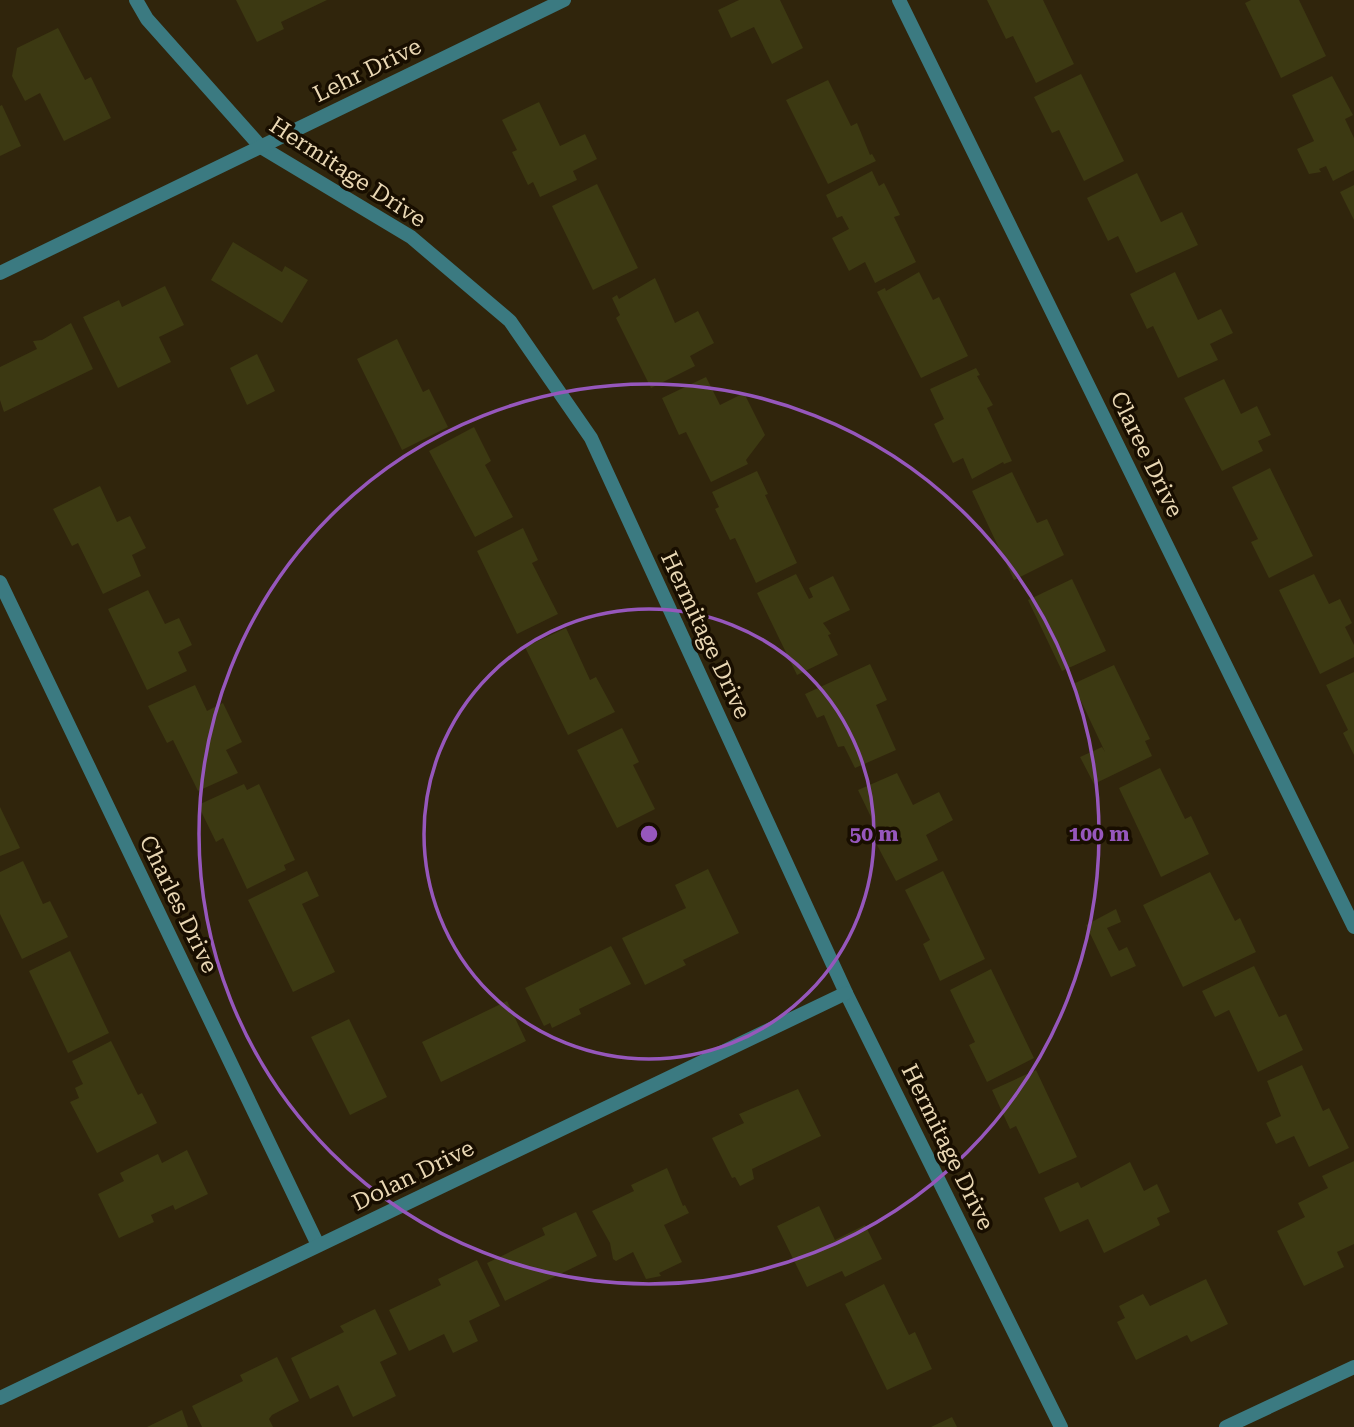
<svg xmlns="http://www.w3.org/2000/svg" width="1354" height="1427" viewBox="0 0 1354 1427" font-family="'Roboto Serif',serif">
<rect width="100%" height="100%" fill="#30250c"/>
<g fill="#3c3912">
<path d="M 236,0 L 327,0 L 281,22 L 284,29 L 257,42 Z"/>
<path d="M 739,0 L 780,0 L 803,48 L 772,64 L 754,27 L 731,38 L 718,10 Z"/>
<path d="M 987,0 L 1043,0 L 1074,64 L 1036,83 L 1013,36 L 1006,39 Z"/>
<path d="M 1251,0 L 1299,0 L 1326,56 L 1281,78 L 1245,3 Z"/>
<path d="M 58,28 L 85,80 L 91,77 L 111,118 L 64,141 L 40,93 L 25,101 L 12,76 L 17,48 Z"/>
<path d="M 1081,74 L 1124,161 L 1084,181 L 1059,130 L 1052,133 L 1034,97 Z"/>
<path d="M 1332,76 L 1353,115 L 1345,119 L 1354,138 L 1354,170 L 1333,181 L 1326,166 L 1319,169 L 1321,172 L 1309,174 L 1297,149 L 1314,141 L 1292,95 Z"/>
<path d="M 828,80 L 851,126 L 857,123 L 870,155 L 872,154 L 876,161 L 828,184 L 786,100 Z"/>
<path d="M 539,102 L 560,146 L 585,134 L 597,159 L 573,171 L 577,180 L 540,197 L 533,182 L 528,185 L 512,152 L 517,150 L 502,120 Z"/>
<path d="M 2,105 L 21,146 L 0,156 L 0,106 Z"/>
<path d="M 872,171 L 879,186 L 884,183 L 900,215 L 894,217 L 916,262 L 875,283 L 865,262 L 849,271 L 832,238 L 849,229 L 842,216 L 837,218 L 826,195 Z"/>
<path d="M 1137,173 L 1161,222 L 1182,212 L 1198,245 L 1136,273 L 1118,236 L 1108,241 L 1087,198 Z"/>
<path d="M 597,184 L 638,268 L 593,290 L 552,206 Z"/>
<path d="M 1354,185 L 1354,220 L 1340,192 Z"/>
<path d="M 233,242 L 282,272 L 285,266 L 308,280 L 282,323 L 211,280 Z"/>
<path d="M 919,272 L 933,300 L 939,297 L 968,356 L 921,378 L 877,292 L 885,288 L 886,291 Z"/>
<path d="M 1175,272 L 1198,320 L 1221,309 L 1233,333 L 1210,344 L 1218,360 L 1178,378 L 1153,326 L 1147,329 L 1130,294 Z"/>
<path d="M 655,278 L 675,323 L 698,311 L 714,343 L 690,356 L 695,366 L 651,388 L 616,318 L 620,315 L 612,298 L 617,295 L 619,299 Z"/>
<path d="M 165,286 L 184,325 L 159,337 L 171,362 L 118,388 L 83,317 L 119,300 L 122,307 Z"/>
<path d="M 71,323 L 93,369 L 4,412 L 0,400 L 0,367 L 37,349 L 33,341 L 42,340 Z"/>
<path d="M 397,339 L 423,392 L 429,389 L 448,427 L 402,450 L 357,359 Z"/>
<path d="M 257,354 L 275,391 L 247,405 L 230,368 Z"/>
<path d="M 976,368 L 980,375 L 977,376 L 993,405 L 987,408 L 1012,461 L 1004,464 L 1003,462 L 972,479 L 963,458 L 953,463 L 940,437 L 934,424 L 944,419 L 930,389 Z"/>
<path d="M 706,377 L 720,405 L 744,393 L 765,435 L 746,460 L 748,464 L 711,482 L 686,432 L 679,435 L 662,398 Z"/>
<path d="M 1224,379 L 1241,414 L 1257,406 L 1271,435 L 1258,441 L 1263,451 L 1222,471 L 1184,398 Z"/>
<path d="M 474,427 L 491,461 L 485,465 L 513,517 L 475,537 L 429,451 Z"/>
<path d="M 1270,468 L 1313,556 L 1269,578 L 1251,542 L 1258,539 L 1232,487 Z"/>
<path d="M 757,471 L 768,494 L 765,495 L 797,563 L 756,583 L 735,538 L 730,540 L 715,509 L 719,507 L 712,492 Z"/>
<path d="M 1012,472 L 1037,523 L 1047,519 L 1064,555 L 1014,580 L 972,491 Z"/>
<path d="M 100,486 L 117,522 L 130,516 L 146,548 L 132,555 L 141,576 L 103,594 L 78,543 L 72,546 L 53,509 Z"/>
<path d="M 523,528 L 538,560 L 532,563 L 558,614 L 517,634 L 477,551 Z"/>
<path d="M 796,574 L 809,599 L 813,597 L 809,588 L 833,576 L 850,610 L 823,623 L 831,634 L 828,635 L 838,655 L 797,675 L 757,593 Z"/>
<path d="M 1314,574 L 1329,604 L 1340,599 L 1352,623 L 1345,627 L 1354,645 L 1354,657 L 1320,674 L 1279,590 Z"/>
<path d="M 1072,579 L 1106,651 L 1062,671 L 1028,600 Z"/>
<path d="M 148,590 L 165,624 L 179,618 L 192,645 L 178,652 L 187,671 L 147,690 L 108,609 Z"/>
<path d="M 566,628 L 590,680 L 596,677 L 615,712 L 568,735 L 525,647 Z"/>
<path d="M 870,664 L 887,700 L 876,705 L 896,750 L 855,768 L 844,746 L 838,747 L 824,715 L 817,718 L 805,694 Z"/>
<path d="M 1114,665 L 1150,739 L 1145,741 L 1152,756 L 1094,784 L 1080,757 L 1102,747 L 1105,752 L 1073,684 Z"/>
<path d="M 1354,672 L 1354,755 L 1343,733 L 1348,730 L 1326,685 Z"/>
<path d="M 195,685 L 207,711 L 223,703 L 242,742 L 226,750 L 238,773 L 198,791 L 173,740 L 167,743 L 148,706 Z"/>
<path d="M 622,728 L 639,762 L 633,765 L 655,809 L 617,828 L 577,750 Z"/>
<path d="M 1160,768 L 1185,819 L 1191,816 L 1209,854 L 1161,877 L 1119,788 Z"/>
<path d="M 897,773 L 913,805 L 939,792 L 953,820 L 926,835 L 938,860 L 896,881 L 877,845 L 883,842 L 858,790 Z"/>
<path d="M 244,784 L 247,790 L 259,784 L 295,860 L 284,865 L 286,870 L 247,889 L 223,838 L 216,842 L 198,805 Z"/>
<path d="M 0,807 L 20,848 L 0,856 Z"/>
<path d="M 23,861 L 43,904 L 50,901 L 68,937 L 22,959 L 0,914 L 0,872 Z"/>
<path d="M 708,869 L 739,933 L 683,960 L 686,965 L 645,985 L 622,938 L 686,908 L 675,885 Z"/>
<path d="M 307,871 L 319,896 L 302,904 L 335,972 L 293,992 L 248,900 Z"/>
<path d="M 943,871 L 985,959 L 940,981 L 923,944 L 930,940 L 905,890 Z"/>
<path d="M 1210,872 L 1235,921 L 1240,918 L 1256,952 L 1183,987 L 1143,905 Z"/>
<path d="M 1116,909 L 1121,922 L 1107,928 L 1119,951 L 1127,947 L 1136,966 L 1111,977 L 1086,925 Z"/>
<path d="M 611,946 L 631,984 L 579,1009 L 581,1014 L 552,1028 L 550,1023 L 544,1026 L 525,988 Z"/>
<path d="M 70,951 L 109,1033 L 68,1053 L 29,971 Z"/>
<path d="M 1254,966 L 1279,1017 L 1286,1014 L 1303,1050 L 1258,1072 L 1229,1010 L 1215,1017 L 1202,991 Z"/>
<path d="M 991,969 L 1034,1058 L 987,1082 L 969,1045 L 975,1042 L 950,990 Z"/>
<path d="M 507,1001 L 526,1041 L 441,1082 L 422,1042 Z"/>
<path d="M 349,1019 L 387,1097 L 350,1115 L 311,1037 Z"/>
<path d="M 111,1041 L 138,1095 L 142,1093 L 157,1123 L 97,1153 L 70,1102 L 79,1098 L 75,1088 L 83,1084 L 72,1061 Z"/>
<path d="M 1302,1065 L 1323,1111 L 1329,1108 L 1349,1148 L 1309,1167 L 1294,1136 L 1276,1144 L 1266,1123 L 1281,1116 L 1267,1081 Z"/>
<path d="M 1036,1070 L 1077,1157 L 1039,1174 L 1016,1126 L 1010,1129 L 992,1090 Z"/>
<path d="M 798,1089 L 821,1136 L 752,1169 L 754,1179 L 740,1186 L 735,1177 L 732,1178 L 712,1138 L 744,1123 L 739,1114 Z"/>
<path d="M 187,1150 L 208,1194 L 175,1210 L 173,1205 L 151,1215 L 154,1222 L 119,1238 L 98,1194 L 124,1181 L 120,1173 L 158,1154 L 162,1163 Z"/>
<path d="M 1354,1161 L 1354,1244 L 1337,1252 L 1344,1267 L 1304,1286 L 1277,1231 L 1305,1217 L 1298,1203 L 1328,1188 L 1322,1176 Z"/>
<path d="M 1130,1162 L 1144,1191 L 1157,1184 L 1170,1212 L 1157,1218 L 1160,1225 L 1104,1253 L 1088,1219 L 1060,1232 L 1044,1198 L 1078,1182 L 1081,1188 Z"/>
<path d="M 667,1168 L 683,1206 L 685,1205 L 689,1213 L 664,1225 L 682,1262 L 659,1273 L 661,1276 L 646,1279 L 633,1252 L 616,1261 L 613,1259 L 610,1243 L 592,1211 L 634,1191 L 631,1185 Z"/>
<path d="M 819,1206 L 835,1240 L 865,1225 L 882,1259 L 845,1277 L 842,1271 L 807,1287 L 777,1226 Z"/>
<path d="M 576,1212 L 597,1256 L 505,1301 L 487,1263 L 545,1235 L 542,1228 Z"/>
<path d="M 477,1260 L 500,1306 L 469,1321 L 478,1341 L 453,1353 L 444,1334 L 409,1351 L 389,1310 L 441,1285 L 438,1279 Z"/>
<path d="M 1206,1279 L 1228,1324 L 1191,1342 L 1187,1335 L 1136,1360 L 1117,1322 L 1125,1318 L 1119,1306 L 1143,1294 L 1150,1306 Z"/>
<path d="M 884,1284 L 909,1335 L 915,1332 L 932,1369 L 887,1390 L 845,1304 Z"/>
<path d="M 375,1309 L 397,1354 L 380,1362 L 396,1396 L 353,1417 L 338,1385 L 310,1399 L 291,1358 L 344,1332 L 340,1326 Z"/>
<path d="M 277,1357 L 299,1401 L 272,1415 L 269,1419 L 273,1427 L 202,1427 L 192,1406 L 243,1381 L 240,1375 Z"/>
<path d="M 182,1410 L 188,1427 L 147,1427 Z"/>
<path d="M 952,1417 L 957,1427 L 931,1427 Z"/>
</g>
<g fill="none" stroke-linecap="round" stroke-linejoin="round">
<g stroke="#3b7a81" stroke-width="14">
<path d="M 136,0 L 147,19 L 261,147 L 411,237 L 510,321 L 591,438 L 846,993 L 1061,1427"/>
<path d="M 899,0 L 1354,927"/>
<path d="M 0,273 L 564,0"/>
<path d="M 0,582 L 318,1245"/>
<path d="M 0,1398 L 846,993"/>
<path d="M 1226,1427 L 1354,1367"/>
</g>
</g>
<g fill="none" stroke="#9657bc" stroke-width="3.5">
<circle cx="649" cy="834" r="225"/>
<circle cx="649" cy="834" r="450"/>
</g>
<g text-anchor="middle" stroke-width="7" stroke-linejoin="round" paint-order="stroke">
<g font-size="23" fill="#e9d7b3" stroke="#180e00">
<text transform="translate(367 70) rotate(-26)" y="8">Lehr Drive</text>
<text transform="translate(348 172) rotate(33)" y="8">Hermitage Drive</text>
<text transform="translate(1147 454) rotate(64)" y="8">Claree Drive</text>
<text transform="translate(706 635) rotate(65)" y="8">Hermitage Drive</text>
<text transform="translate(179 904) rotate(64)" y="8">Charles Drive</text>
<text transform="translate(948 1147) rotate(64)" y="8">Hermitage Drive</text>
<text transform="translate(413 1175) rotate(-26)" y="8">Dolan Drive</text>
</g>
</g>
<circle cx="649" cy="834" r="10" fill="#9657bc" stroke="#180e00" stroke-width="3.5"/>
<g font-size="21" text-anchor="middle" font-weight="bold" fill="#9657bc" stroke="#180e00" stroke-width="7" stroke-linejoin="round" paint-order="stroke">
<text x="874" y="841">50 m</text>
<text x="1099" y="841">100 m</text>
</g>
</svg>
